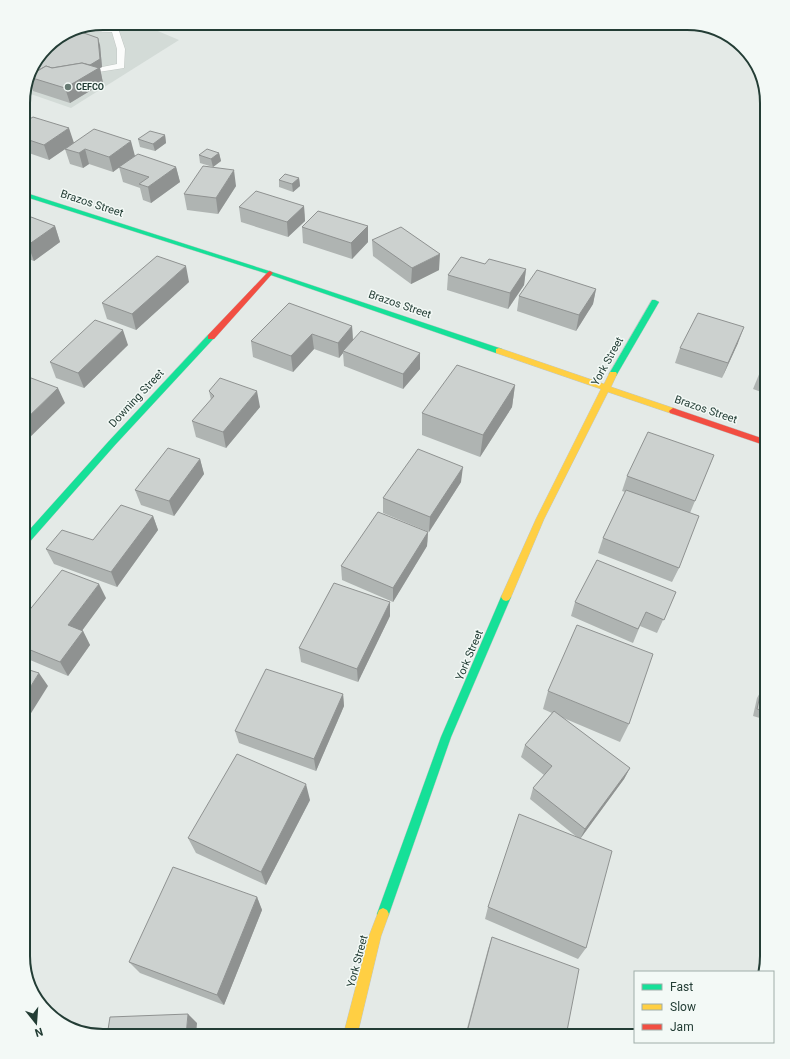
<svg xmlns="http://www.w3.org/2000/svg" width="790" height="1059" viewBox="0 0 790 1059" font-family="Roboto,sans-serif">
<rect width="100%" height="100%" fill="#e4eae7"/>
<path fill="#d3dbd7" d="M 103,23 L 139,23 L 179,40 L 71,108 L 25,92 L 31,68 L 50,43 L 73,29 Z"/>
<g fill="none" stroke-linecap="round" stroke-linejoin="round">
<g stroke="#c1c7c4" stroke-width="1">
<path id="lane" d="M 84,27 L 118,28 L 125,49 L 124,68 L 92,73 L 92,69 L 117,64 L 117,49 L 112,32 L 81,31 L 62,36 L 73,29 Z"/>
</g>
<g stroke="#c0c7c4" stroke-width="1">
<g id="fast">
<path d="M 23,192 L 272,272 L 502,349 L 503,351 L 502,353 L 496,353 L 268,274 L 23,196 Z"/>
<path d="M 652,300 L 655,300 L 659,302 L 616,376 L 610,376 L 609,374 Z"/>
<path d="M 208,335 L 214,335 L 215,337 L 115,445 L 26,546 L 23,547 L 23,537 L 109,441 Z"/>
<path d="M 506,593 L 509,594 L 511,597 L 451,737 L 389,914 L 387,918 L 383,920 L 379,918 L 377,914 L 441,737 L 501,597 L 503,594 Z"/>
</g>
</g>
<g stroke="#c0c7c4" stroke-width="1">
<g id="slow">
<path d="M 499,348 L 604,384 L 610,372 L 616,372 L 617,374 L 611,387 L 676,409 L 677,411 L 673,414 L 608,392 L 544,519 L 511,597 L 509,600 L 506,601 L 503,600 L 501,597 L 536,519 L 601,389 L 496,353 L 496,349 Z"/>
<path d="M 383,908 L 387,910 L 389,914 L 381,936 L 357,1036 L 343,1036 L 369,936 L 379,910 Z"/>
</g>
</g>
<g stroke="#c0c7c4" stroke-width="1">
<g id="jam">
<path d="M 270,271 L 273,273 L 272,274 L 214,339 L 208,339 L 208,335 L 268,272 Z"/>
<path d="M 673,408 L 767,440 L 767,446 L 670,413 L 669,411 Z"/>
</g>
</g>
<use href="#lane" fill="#fbfcfb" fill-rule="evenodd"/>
<use href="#fast" fill="#16e098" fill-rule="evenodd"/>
<use href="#slow" fill="#ffcf43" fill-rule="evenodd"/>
<use href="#jam" fill="#f24e42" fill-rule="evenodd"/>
</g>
<g fill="#afb4b2">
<path d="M 100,45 L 102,67 L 100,68 L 103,83 L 70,103 L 33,91 L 28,78 L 29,76 L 30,75 L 30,73 L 31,68 Z"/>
<path d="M 23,122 L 74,143 L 135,156 L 127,162 L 176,167 L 180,182 L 151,203 L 143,200 L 140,188 L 123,182 L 119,167 L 113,172 L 89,164 L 83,168 L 70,164 L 65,149 L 49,160 L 23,151 Z"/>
<path d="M 165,135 L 166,143 L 155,151 L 140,147 L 138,139 Z"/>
<path d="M 219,153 L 221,161 L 213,167 L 200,163 L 199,155 Z"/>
<path d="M 299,178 L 300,186 L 293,192 L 279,187 L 279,180 Z"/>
<path d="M 236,186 L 218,214 L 187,210 L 184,194 Z"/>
<path d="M 304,206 L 305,221 L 288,237 L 241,222 L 239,207 Z"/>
<path d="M 23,214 L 55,226 L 60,242 L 34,261 L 23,257 Z"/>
<path d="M 368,226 L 368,242 L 352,259 L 303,243 L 302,227 Z"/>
<path d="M 372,240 L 439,270 L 411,284 L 373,256 Z"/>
<path d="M 485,264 L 526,269 L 524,285 L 508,309 L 447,290 L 448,275 Z"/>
<path d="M 189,282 L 136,330 L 107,319 L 102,303 Z"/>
<path d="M 596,289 L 593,304 L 576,331 L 517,311 L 519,296 Z"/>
<path d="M 352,326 L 353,340 L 420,353 L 420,369 L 403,389 L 344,366 L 343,353 L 339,358 L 314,349 L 293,372 L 253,357 L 251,341 Z"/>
<path d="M 738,343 L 722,378 L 675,363 L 680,348 Z"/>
<path d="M 128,345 L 84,388 L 56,378 L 50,362 Z"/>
<path d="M 767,355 L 767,394 L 753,389 Z"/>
<path d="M 515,385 L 512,407 L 480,457 L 422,435 L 422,413 Z"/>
<path d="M 209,391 L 260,407 L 226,448 L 196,437 L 192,421 L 211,400 Z"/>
<path d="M 714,455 L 690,513 L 679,568 L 672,582 L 598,553 L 603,538 L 625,492 L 622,491 L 627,476 Z"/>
<path d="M 200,459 L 204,474 L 174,516 L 141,505 L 135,490 Z"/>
<path d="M 461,482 L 429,532 L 383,513 L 383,498 Z"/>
<path d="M 153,516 L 158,530 L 117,587 L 54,564 L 46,549 L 93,540 Z"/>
<path d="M 428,532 L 427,546 L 393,602 L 342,580 L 341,566 Z"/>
<path d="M 676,592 L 657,633 L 640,626 L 633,643 L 571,616 L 575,602 Z"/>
<path d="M 106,598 L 82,630 L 83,631 L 90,645 L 68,676 L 23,657 L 23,618 Z"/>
<path d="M 390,602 L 390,616 L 358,682 L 301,662 L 299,648 Z"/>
<path d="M 548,691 L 629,724 L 620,742 L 561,717 L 630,768 L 624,779 L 580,839 L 586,948 L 578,959 L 485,919 L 488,907 L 578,838 L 530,799 L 533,788 L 544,775 L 521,757 L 525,745 L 552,713 L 543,709 Z"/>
<path d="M 761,691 L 767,693 L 767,720 L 753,716 L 757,698 Z"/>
<path d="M 343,694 L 344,706 L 316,771 L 239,743 L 235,731 Z"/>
<path d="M 310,800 L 266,885 L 196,853 L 188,838 Z"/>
<path d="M 257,897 L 262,910 L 224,1005 L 140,973 L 129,962 Z"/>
<path d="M 492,937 L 566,1036 L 465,1036 L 488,949 Z"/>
</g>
<g fill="#8f9291">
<path d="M 98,38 L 100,45 L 102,67 L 100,68 L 103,83 L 70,103 L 65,88 Z"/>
<path d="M 69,128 L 74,143 L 49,160 L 44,145 Z"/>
<path d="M 165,135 L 166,143 L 155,151 L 153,144 Z"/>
<path d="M 131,141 L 135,156 L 113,172 L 109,157 Z"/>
<path d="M 85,149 L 89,164 L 83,168 L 79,153 Z"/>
<path d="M 219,153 L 221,161 L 213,167 L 211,159 Z"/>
<path d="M 176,167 L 180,182 L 151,203 L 148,187 Z"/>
<path d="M 234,170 L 236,186 L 218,214 L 216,198 Z"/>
<path d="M 299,178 L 300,186 L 293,192 L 292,184 Z"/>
<path d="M 304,206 L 305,221 L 288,237 L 287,222 Z"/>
<path d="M 55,226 L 60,242 L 34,261 L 28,245 Z"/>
<path d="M 368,226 L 368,242 L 352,259 L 351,243 Z"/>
<path d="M 440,254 L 439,270 L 411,284 L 412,268 Z"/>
<path d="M 186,266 L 189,282 L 136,330 L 132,314 Z"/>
<path d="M 526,269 L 524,285 L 508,309 L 510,293 Z"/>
<path d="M 596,289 L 593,304 L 576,331 L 579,315 Z"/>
<path d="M 352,326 L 353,342 L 343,351 L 343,353 L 339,358 L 338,343 Z"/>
<path d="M 744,327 L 738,343 L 722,378 L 728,363 Z"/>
<path d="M 123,330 L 128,345 L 84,388 L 78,373 Z"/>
<path d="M 312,334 L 314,349 L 293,372 L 291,356 Z"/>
<path d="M 420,353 L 420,369 L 403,389 L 403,374 Z"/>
<path d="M 515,385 L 512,407 L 480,457 L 483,435 Z"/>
<path d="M 58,388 L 65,403 L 23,444 L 23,422 Z"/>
<path d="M 257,391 L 260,407 L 226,448 L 223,432 Z"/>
<path d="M 200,459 L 204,474 L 174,516 L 169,501 Z"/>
<path d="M 463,467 L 461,482 L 429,532 L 430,517 Z"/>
<path d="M 153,516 L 158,530 L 117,587 L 111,572 Z"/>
<path d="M 428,532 L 427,546 L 393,602 L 393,588 Z"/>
<path d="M 99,584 L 106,598 L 76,639 L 68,625 Z"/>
<path d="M 390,602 L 390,616 L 358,682 L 357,669 Z"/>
<path d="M 83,631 L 90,645 L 68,676 L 60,662 Z"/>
<path d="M 39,673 L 48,686 L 23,726 L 23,699 Z"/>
<path d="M 343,694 L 344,706 L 316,771 L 314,759 Z"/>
<path d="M 630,768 L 624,779 L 580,839 L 585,829 Z"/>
<path d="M 306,784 L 310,800 L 266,885 L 261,872 Z"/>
<path d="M 257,897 L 262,910 L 224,1005 L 217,995 Z"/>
<path d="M 188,1014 L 197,1023 L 196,1036 L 186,1036 Z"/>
</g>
<g fill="#ccd1cf" stroke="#8f9291">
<path d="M 81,32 L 98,38 L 100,59 L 90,65 L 82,63 L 52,68 L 46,66 L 37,71 L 31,70 L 31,68 L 50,43 L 64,34 Z"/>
<path d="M 82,63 L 99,68 L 65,88 L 29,77 L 29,76 L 46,66 L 52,68 Z"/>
<path d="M 33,117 L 69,128 L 44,145 L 23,138 L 23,123 Z"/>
<path d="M 94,129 L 131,141 L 109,157 L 85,149 L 79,153 L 65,149 Z"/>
<path d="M 150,131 L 165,135 L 153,144 L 138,139 Z"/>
<path d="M 207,149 L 219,153 L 211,159 L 199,155 Z"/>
<path d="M 138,154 L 176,167 L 148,187 L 139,184 L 149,177 L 119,167 Z"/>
<path d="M 203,166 L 234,170 L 216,198 L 184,194 Z"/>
<path d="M 285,174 L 299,178 L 292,184 L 279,180 Z"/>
<path d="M 256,191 L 304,206 L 287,222 L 239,207 Z"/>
<path d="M 318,211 L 368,226 L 351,243 L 302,227 Z"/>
<path d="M 23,214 L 55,226 L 28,245 L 23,244 Z"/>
<path d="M 401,227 L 440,254 L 412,268 L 372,240 Z"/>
<path d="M 157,256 L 186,266 L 132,314 L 102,303 Z"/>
<path d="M 461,257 L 485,264 L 489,259 L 526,269 L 510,293 L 448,275 Z"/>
<path d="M 537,270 L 596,289 L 579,315 L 519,296 Z"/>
<path d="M 289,303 L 352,326 L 338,343 L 312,334 L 291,356 L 251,341 Z"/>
<path d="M 698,313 L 744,327 L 728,363 L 680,348 Z"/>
<path d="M 95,320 L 123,330 L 78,373 L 50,362 Z"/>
<path d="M 361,331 L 420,353 L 403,374 L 343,351 Z"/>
<path d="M 767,355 L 767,376 L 760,374 Z"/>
<path d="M 457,365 L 515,385 L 483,435 L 422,413 Z"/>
<path d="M 23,375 L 58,388 L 23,422 Z"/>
<path d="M 220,378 L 257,391 L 223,432 L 192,421 L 214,396 L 209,391 Z"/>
<path d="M 648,432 L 714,455 L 695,501 L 627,476 Z"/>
<path d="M 168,448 L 200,459 L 169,501 L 135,490 Z"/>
<path d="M 418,449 L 463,467 L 430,517 L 383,498 Z"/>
<path d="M 626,490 L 699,516 L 679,568 L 603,538 Z"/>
<path d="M 121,505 L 153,516 L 111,572 L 46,549 L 62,530 L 93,540 Z"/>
<path d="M 378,512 L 428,532 L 393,588 L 341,566 Z"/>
<path d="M 597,560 L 676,592 L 664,620 L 646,612 L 638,629 L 575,602 Z"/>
<path d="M 62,570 L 99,584 L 68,625 L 83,631 L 60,662 L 23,647 L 23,618 Z"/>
<path d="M 334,583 L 390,602 L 357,669 L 299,648 Z"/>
<path d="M 577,625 L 653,654 L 629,724 L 548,691 Z"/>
<path d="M 23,668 L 39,673 L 23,699 Z"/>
<path d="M 266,669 L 343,694 L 314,759 L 235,731 Z"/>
<path d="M 761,691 L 767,693 L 767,712 L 757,709 Z"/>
<path d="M 554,711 L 630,768 L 585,829 L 533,788 L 552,766 L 525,745 Z"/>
<path d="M 237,754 L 306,784 L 261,872 L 188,838 Z"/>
<path d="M 519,814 L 612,851 L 586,948 L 488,907 Z"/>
<path d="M 173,867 L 257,897 L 217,995 L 129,962 Z"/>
<path d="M 492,937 L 579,969 L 566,1036 L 466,1036 Z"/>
<path d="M 188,1014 L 186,1036 L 107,1036 L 110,1017 Z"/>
</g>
<circle fill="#677a73" stroke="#f3f9f6" stroke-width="1.5" cx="68" cy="87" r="4"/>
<g text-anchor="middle" stroke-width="3" stroke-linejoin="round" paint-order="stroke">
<g font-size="9" font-weight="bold" fill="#233d35" stroke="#f3f9f6" text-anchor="start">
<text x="76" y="90">CEFCO</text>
</g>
<g font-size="11" fill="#233d35" stroke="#f3f9f6">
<text transform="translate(92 203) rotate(18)" y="4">Brazos Street</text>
<text transform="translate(400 304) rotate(19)" y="4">Brazos Street</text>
<text transform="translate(607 361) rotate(-61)" y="4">York Street</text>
<text transform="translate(136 398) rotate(-47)" y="4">Downing Street</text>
<text transform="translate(706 409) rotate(19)" y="4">Brazos Street</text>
<text transform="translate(469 655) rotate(-67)" y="4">York Street</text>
<text transform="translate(357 961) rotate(-75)" y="4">York Street</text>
</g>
</g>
<path d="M0 0H790V1059H0ZM103 30H687A73 73 0 0 1 760 103V956A73 73 0 0 1 687 1029H103A73 73 0 0 1 30 956V103A73 73 0 0 1 103 30Z" fill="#f3f9f6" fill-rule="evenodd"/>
<path fill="none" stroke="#233d35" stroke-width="2" d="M103 30H687A73 73 0 0 1 760 103V956A73 73 0 0 1 687 1029H103A73 73 0 0 1 30 956V103A73 73 0 0 1 103 30Z"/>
<rect x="634" y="971" width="140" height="72" fill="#f3f9f6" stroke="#a0aea9"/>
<rect x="642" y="984" width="20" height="6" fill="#16e098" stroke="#a0aea9"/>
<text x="670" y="991" font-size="12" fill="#233d35">Fast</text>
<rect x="642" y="1004" width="20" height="6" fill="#ffcf43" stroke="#a0aea9"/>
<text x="670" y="1011" font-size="12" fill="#233d35">Slow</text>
<rect x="642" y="1024" width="20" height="6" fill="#f24e42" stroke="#a0aea9"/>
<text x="670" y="1031" font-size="12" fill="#233d35">Jam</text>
<g transform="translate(36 1023) rotate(163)" stroke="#f3f9f6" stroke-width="3" paint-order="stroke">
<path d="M0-3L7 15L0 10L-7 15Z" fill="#233d35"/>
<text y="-6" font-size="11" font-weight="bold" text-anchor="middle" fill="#233d35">N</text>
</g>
</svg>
